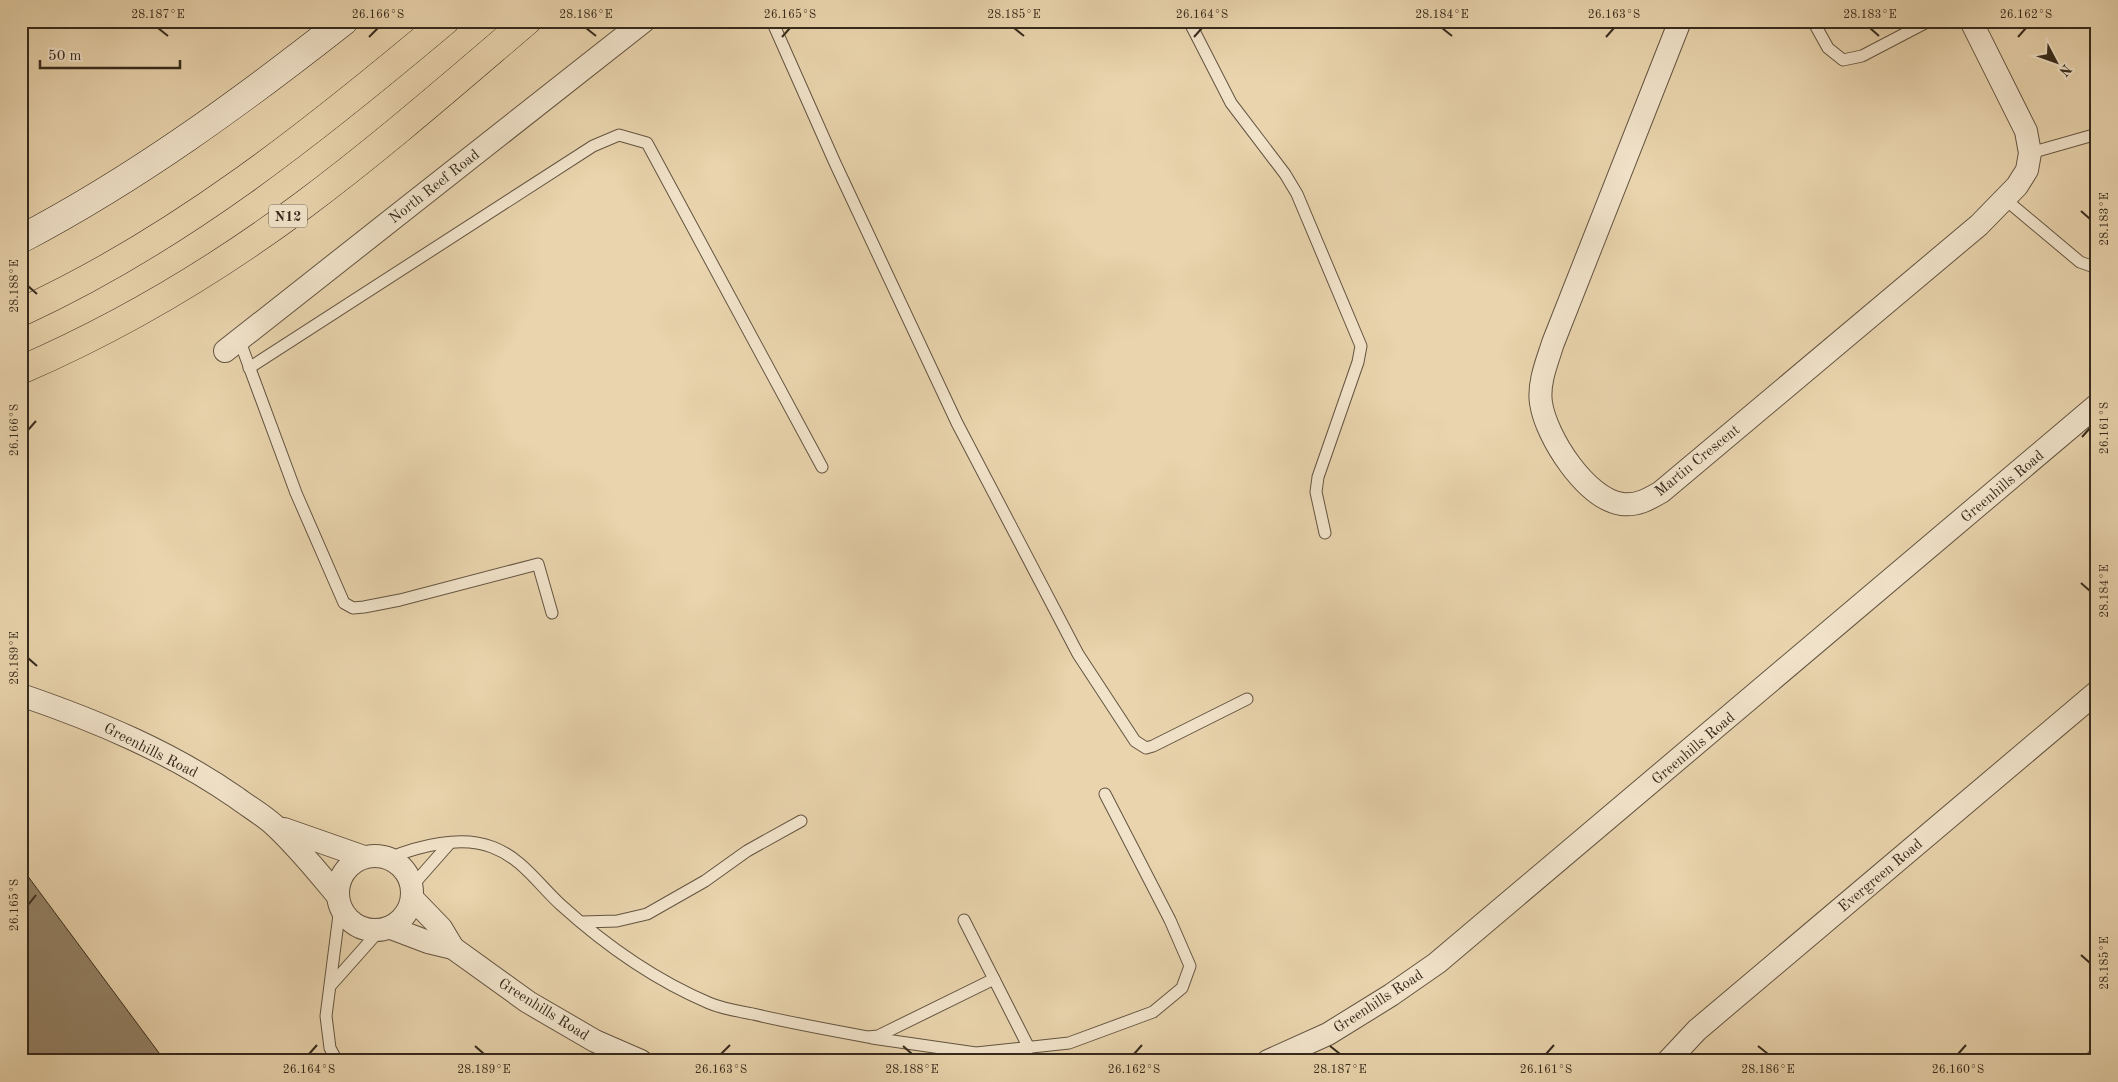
<svg xmlns="http://www.w3.org/2000/svg" width="2118" height="1082" viewBox="0 0 2118 1082" font-family="'Old Standard TT',serif">
<rect width="100%" height="100%" fill="#e9d4ad"/>
<filter id="stains"><feTurbulence type="fractalNoise" baseFrequency=".004" numOctaves="4"/><feColorMatrix values="0 0 0 0 .2 0 0 0 0 .09 0 0 0 0 .02 0 0 0 .5 -.17"/></filter>
<radialGradient id="worn" r=".72"><stop offset=".6" stop-color="#630" stop-opacity="0"/><stop offset="1" stop-color="#630" stop-opacity=".3"/></radialGradient>
<path fill="#938267" stroke="#362a1c" d="M 21,867 L 165,1061 L 21,1061 Z"/>
<g fill="none" stroke-linecap="round" stroke-linejoin="round">
<g stroke="#635440" stroke-width="13">
<g id="service">
<path d="M 772,21 L 835,163 L 957,423 L 1078,654 L 1135,741 L 1146,748 L 1153,746 L 1247,699"/>
<path d="M 1189,21 L 1231,103 L 1285,174 L 1297,194 L 1361,346 L 1358,362 L 1318,477 L 1316,492 L 1325,533"/>
<path d="M 1813,21 L 1828,48 L 1843,60 L 1862,56 L 1929,21"/>
<path d="M 2030,153 L 2097,134"/>
<path d="M 2006,200 L 2080,262 L 2094,267 L 2097,266"/>
<path d="M 239,339 L 296,493 L 344,603 L 353,608 L 364,607 L 400,600 L 538,564 L 552,613"/>
<path d="M 249,368 L 593,146 L 619,135 L 647,143 L 822,467"/>
<path d="M 389,858 C 419,846 461,835 492,847 C 522,858 538,884 561,905 C 604,944 655,980 709,1003 C 723,1009 738,1011 753,1014 C 791,1023 830,1030 868,1037 L 878,1036 L 994,979"/>
<path d="M 412,886 L 449,844"/>
<path d="M 964,920 L 1029,1048"/>
<path d="M 582,922 L 617,921 L 647,914 L 705,881 L 747,851 L 801,821"/>
<path d="M 331,985 L 379,931"/>
<path d="M 872,1038 L 976,1053 L 1069,1043 L 1153,1012 L 1182,988 L 1190,966 L 1170,920 L 1105,794"/>
<path d="M 337,1061 L 330,1048 L 326,1016 L 340,907"/>
</g>
</g>
<g stroke="#635440" stroke-width="24">
<g id="minor">
<path d="M 1680,21 L 1553,343 C 1547,362 1538,383 1541,403 C 1546,437 1586,499 1622,504 C 1637,506 1649,499 1661,492 L 1979,225 L 2017,186 L 2027,170 L 2030,153 L 2026,131 L 1971,21"/>
<path d="M 225,351 L 644,21"/>
<path d="M 21,695 C 97,721 171,752 237,798 C 249,807 263,815 274,825 C 297,846 317,871 337,895"/>
<path d="M 284,829 L 364,857"/>
<circle cx="375" cy="893" r="37"/>
<path d="M 412,898 L 441,928 L 453,948"/>
<path d="M 391,928 L 428,942 L 453,948 L 528,1002 L 595,1041 L 641,1061"/>
<path d="M 1268,1061 L 1328,1034 L 1391,995 L 1437,963 L 2097,405"/>
<path d="M 1668,1061 L 1697,1030 L 2097,692"/>
<path d="M 2096,1061 L 2097,1060"/>
</g>
</g>
<g stroke="#362a1c" stroke-width="29">
<path id="secondary" d="M 21,239 C 137,178 241,102 344,21"/>
</g>
<g stroke="#362a1c" stroke-width="29">
<g id="motorway">
<path d="M 21,312 C 178,240 313,132 445,21"/>
<path d="M 21,370 C 120,327 216,270 302,206 C 380,148 453,84 527,21"/>
</g>
</g>
<use href="#service" stroke="#f1e3ca" stroke-width="11"/>
<use href="#minor" stroke="#f1e3ca" stroke-width="22"/>
<use href="#secondary" stroke="#f1e3ca" stroke-width="28"/>
<use href="#motorway" stroke="#e9d4ad" stroke-width="28"/>
</g>
<path fill="none" stroke="#362a1c" stroke-width="2" d="M 158,28 L 168,36M 586,28 L 596,36M 1014,28 L 1024,36M 1442,28 L 1452,36M 1870,28 L 1879,36M 369,37 L 378,28M 782,37 L 790,28M 1194,37 L 1202,28M 1606,37 L 1614,28M 2018,37 L 2026,28M 2081,211 L 2090,219M 28,286 L 37,294M 28,430 L 36,421M 2082,437 L 2090,428M 2081,583 L 2090,591M 28,658 L 37,666M 28,905 L 36,895M 2081,955 L 2090,963M 475,1046 L 484,1054M 903,1046 L 912,1054M 1330,1046 L 1340,1054M 1758,1046 L 1768,1054M 309,1054 L 317,1045M 721,1054 L 730,1045M 1134,1054 L 1142,1045M 1546,1054 L 1554,1045M 1958,1054 L 1966,1045"/>
<g text-anchor="middle" stroke-width="5" stroke-linejoin="round" paint-order="stroke">
<rect fill="#f1e3ca" stroke="#6e6250" stroke-width="1" x="269" y="204.5" width="38" height="23" rx="4"/>
<g font-size="14" font-weight="bold" fill="#362a1c">
<text x="288" y="221">N12</text>
</g>
<g font-size="15" fill="#362a1c" stroke="#f1e3ca">
<text transform="translate(434 186) rotate(-38)" y="5">North Reef Road</text>
<text transform="translate(1697 460) rotate(-39)" y="5">Martin Crescent</text>
<text transform="translate(2002 486) rotate(-40)" y="5">Greenhills Road</text>
<text transform="translate(1693 748) rotate(-40)" y="5">Greenhills Road</text>
<text transform="translate(151 750) rotate(27)" y="5">Greenhills Road</text>
<text transform="translate(1880 875) rotate(-40)" y="5">Evergreen Road</text>
<text transform="translate(1378 1001) rotate(-33)" y="5">Greenhills Road</text>
<text transform="translate(544 1009) rotate(32)" y="5">Greenhills Road</text>
</g>
</g>
<rect width="2118" height="1082" fill="none" stroke="#e9d4ad" stroke-width="55"/>
<g transform="translate(2056 62) rotate(131)" stroke="#f1e3ca" stroke-width="4" paint-order="stroke">
<path d="M0-4L9 19L0 12L-9 19Z" fill="#362a1c"/>
<text y="-8" font-size="14" font-weight="bold" text-anchor="middle" fill="#362a1c">N</text>
</g>
<path d="M40 60v8h140v-8" fill="none" stroke="#362a1c" stroke-width="2.5"/>
<text x="48" y="60" font-size="15" fill="#362a1c" stroke="#f1e3ca" stroke-width="4" paint-order="stroke">50 m</text>
<rect x="28" y="28" width="2062" height="1026" fill="none" stroke="#362a1c" stroke-width="2"/>
<g font-size="12" text-anchor="middle" fill="#362a1c">
<text x="158" y="18">28.187°E</text>
<text x="378" y="18">26.166°S</text>
<text x="586" y="18">28.186°E</text>
<text x="790" y="18">26.165°S</text>
<text x="1014" y="18">28.185°E</text>
<text x="1202" y="18">26.164°S</text>
<text x="1442" y="18">28.184°E</text>
<text x="1614" y="18">26.163°S</text>
<text x="1870" y="18">28.183°E</text>
<text x="2026" y="18">26.162°S</text>
<text transform="translate(2104 219) rotate(-90)" y="4">28.183°E</text>
<text transform="translate(14 286) rotate(-90)" y="4">28.188°E</text>
<text transform="translate(2104 428) rotate(-90)" y="4">26.161°S</text>
<text transform="translate(14 430) rotate(-90)" y="4">26.166°S</text>
<text transform="translate(2104 591) rotate(-90)" y="4">28.184°E</text>
<text transform="translate(14 658) rotate(-90)" y="4">28.189°E</text>
<text transform="translate(14 905) rotate(-90)" y="4">26.165°S</text>
<text transform="translate(2104 963) rotate(-90)" y="4">28.185°E</text>
<text x="309" y="1073">26.164°S</text>
<text x="484" y="1073">28.189°E</text>
<text x="721" y="1073">26.163°S</text>
<text x="912" y="1073">28.188°E</text>
<text x="1134" y="1073">26.162°S</text>
<text x="1340" y="1073">28.187°E</text>
<text x="1546" y="1073">26.161°S</text>
<text x="1768" y="1073">28.186°E</text>
<text x="1958" y="1073">26.160°S</text>
</g>
<rect width="100%" height="100%" filter="url(#stains)"/>
<rect width="100%" height="100%" fill="url(#worn)"/>
</svg>
